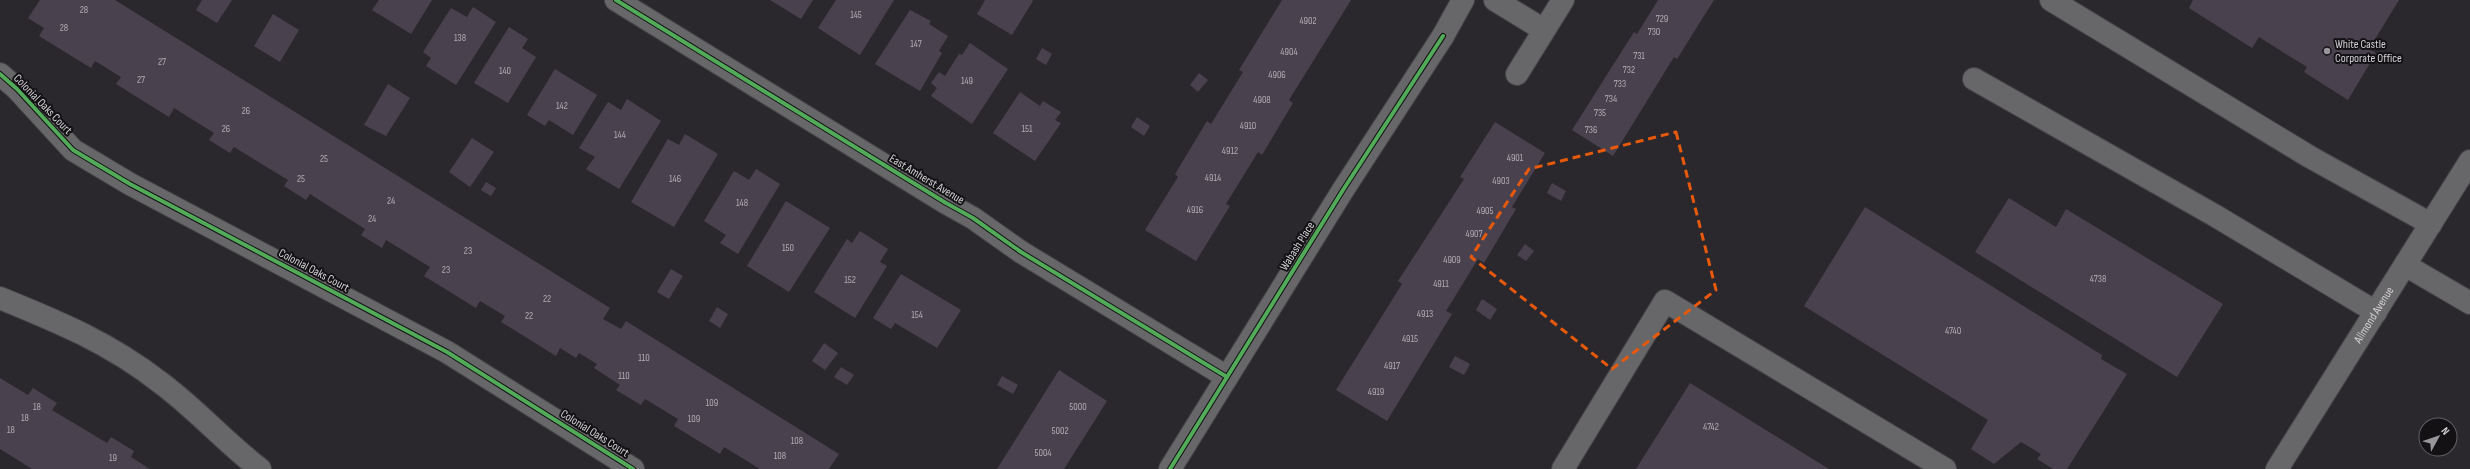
<svg xmlns="http://www.w3.org/2000/svg" width="2470" height="469" viewBox="0 0 2470 469" font-family="'Sofia Sans Condensed',sans-serif">
<rect width="100%" height="100%" fill="#2b282d"/>
<g fill="#4a414f">
<path d="M 40,0 L 115,0 L 610,308 L 603,319 L 621,329 L 626,321 L 839,454 L 829,469 L 760,469 L 724,447 L 720,454 L 674,426 L 678,419 L 645,399 L 641,405 L 616,390 L 620,385 L 594,368 L 597,364 L 579,353 L 576,358 L 560,348 L 556,356 L 501,322 L 505,316 L 480,301 L 476,308 L 424,276 L 430,267 L 386,240 L 382,248 L 361,235 L 365,229 L 310,194 L 306,200 L 284,186 L 288,180 L 234,147 L 230,153 L 209,140 L 214,133 L 174,108 L 169,117 L 116,84 L 121,77 L 95,61 L 91,68 L 39,36 L 44,28 L 28,18 Z"/>
<path d="M 202,0 L 232,0 L 217,23 L 196,10 Z"/>
<path d="M 379,0 L 432,0 L 411,34 L 372,10 Z"/>
<path d="M 770,0 L 813,0 L 801,19 Z"/>
<path d="M 836,0 L 894,0 L 860,55 L 818,28 Z"/>
<path d="M 985,0 L 1032,0 L 1033,1 L 1012,35 L 977,14 Z"/>
<path d="M 1282,0 L 1351,0 L 1289,100 L 1293,103 L 1262,155 L 1258,152 L 1226,204 L 1230,206 L 1196,261 L 1145,230 L 1178,177 L 1175,174 L 1207,121 L 1211,124 L 1243,72 L 1239,70 Z"/>
<path d="M 1658,0 L 1714,0 L 1677,59 L 1674,57 L 1613,156 L 1572,130 L 1634,32 L 1637,34 Z"/>
<path d="M 2193,0 L 2399,0 L 2369,49 L 2376,53 L 2348,100 L 2304,72 L 2307,67 L 2259,37 L 2252,48 L 2189,8 Z"/>
<path d="M 473,7 L 496,22 L 456,85 L 426,66 L 431,58 L 423,52 L 451,8 L 467,17 Z"/>
<path d="M 910,10 L 931,21 L 929,24 L 948,36 L 939,51 L 942,53 L 920,91 L 875,64 Z"/>
<path d="M 273,14 L 299,30 L 280,62 L 254,46 Z"/>
<path d="M 509,27 L 528,39 L 522,48 L 536,57 L 508,103 L 474,83 Z"/>
<path d="M 970,43 L 1008,69 L 972,124 L 931,96 L 937,88 L 931,83 L 939,72 L 945,76 L 959,54 L 962,55 Z"/>
<path d="M 1042,48 L 1052,54 L 1046,65 L 1036,59 Z"/>
<path d="M 555,69 L 597,95 L 573,135 L 549,120 L 545,126 L 527,115 Z"/>
<path d="M 1199,73 L 1208,80 L 1198,92 L 1190,85 Z"/>
<path d="M 388,84 L 410,98 L 386,136 L 364,125 Z"/>
<path d="M 1020,92 L 1040,106 L 1043,101 L 1061,112 L 1055,120 L 1061,123 L 1035,161 L 993,133 Z"/>
<path d="M 627,99 L 661,121 L 619,189 L 586,169 L 595,157 L 579,148 L 608,102 L 621,110 Z"/>
<path d="M 1137,117 L 1150,126 L 1144,136 L 1131,127 Z"/>
<path d="M 1495,122 L 1545,153 L 1512,207 L 1516,209 L 1484,263 L 1478,259 L 1446,311 L 1452,314 L 1387,421 L 1336,390 L 1402,284 L 1398,281 L 1464,179 L 1460,177 Z"/>
<path d="M 685,134 L 718,154 L 674,227 L 631,202 L 668,139 L 679,145 Z"/>
<path d="M 472,138 L 494,152 L 470,187 L 449,172 Z"/>
<path d="M 756,169 L 780,184 L 738,254 L 720,243 L 726,235 L 704,221 L 734,171 L 749,180 Z"/>
<path d="M 486,182 L 496,188 L 491,196 L 481,190 Z"/>
<path d="M 1552,183 L 1566,191 L 1561,201 L 1547,193 Z"/>
<path d="M 2009,198 L 2056,227 L 2066,209 L 2223,304 L 2177,377 L 1975,252 Z"/>
<path d="M 786,201 L 830,228 L 789,292 L 747,266 Z"/>
<path d="M 1865,207 L 2102,355 L 2101,359 L 2127,374 L 2067,469 L 2053,469 L 2037,459 L 2041,454 L 2021,442 L 1994,464 L 1971,449 L 1988,420 L 1804,306 Z"/>
<path d="M 860,231 L 888,249 L 880,262 L 887,266 L 855,318 L 814,292 L 847,239 L 852,243 Z"/>
<path d="M 1525,244 L 1534,251 L 1526,261 L 1517,255 Z"/>
<path d="M 671,269 L 683,276 L 669,299 L 657,292 Z"/>
<path d="M 901,274 L 961,310 L 937,348 L 895,323 L 891,329 L 873,318 Z"/>
<path d="M 1482,299 L 1497,309 L 1490,320 L 1476,310 Z"/>
<path d="M 717,307 L 728,314 L 720,328 L 709,321 Z"/>
<path d="M 824,343 L 838,353 L 825,370 L 812,361 Z"/>
<path d="M 1455,356 L 1470,364 L 1464,375 L 1449,367 Z"/>
<path d="M 841,367 L 854,375 L 847,385 L 834,377 Z"/>
<path d="M 1059,370 L 1107,401 L 1064,469 L 997,469 Z"/>
<path d="M 1002,376 L 1018,385 L 1013,394 L 997,385 Z"/>
<path d="M 0,378 L 28,395 L 33,388 L 57,403 L 52,410 L 107,443 L 111,437 L 134,451 L 131,457 L 150,469 L 32,469 L 0,449 Z"/>
<path d="M 1690,383 L 1829,469 L 1636,469 Z"/>
</g>
<g fill="none" stroke-linecap="round" stroke-linejoin="round">
<g stroke="#464447" stroke-width="24">
<g id="lane">
<path d="M 1495,0 L 1544,30"/>
<path d="M 2051,0 L 2310,157 L 2431,224"/>
<path d="M 1443,36 L 1463,0"/>
<path d="M 1517,74 L 1563,0"/>
<path d="M 1974,79 L 2214,215 L 2376,312"/>
<path d="M 2405,265 L 2470,303"/>
<path d="M 1563,469 L 1665,301 L 1945,469"/>
</g>
</g>
<g stroke="#464447" stroke-width="24">
<g id="street">
<path d="M 616,0 L 946,203 L 973,218 L 1021,252 L 1227,377"/>
<path d="M 0,74 L 17,89 L 73,150 L 130,184 L 447,352 L 633,469"/>
<path d="M 0,298 C 59,322 110,343 161,383 C 196,409 225,442 260,469"/>
<path d="M 1170,469 L 1343,190 L 1443,36"/>
</g>
</g>
<g stroke="#464447" stroke-width="24">
<g id="secondary">
<path id="s1" d="M 2277,469 L 2470,161"/>
</g>
</g>
<use href="#lane" stroke="#676668" stroke-width="22"/>
<use href="#street" stroke="#676668" stroke-width="22"/>
<use href="#secondary" stroke="#676668" stroke-width="22"/>
<g stroke="#131114" stroke-width="6">
<g id="cycleway">
<path d="M 616,0 L 946,203 L 973,218 L 1021,252 L 1227,377"/>
<path d="M 0,74 L 17,89 L 73,150 L 130,184 L 447,352 L 633,469"/>
<path d="M 1170,469 L 1343,190 L 1443,36"/>
</g>
</g>
<use href="#cycleway" stroke="#51ab58" stroke-width="4"/>
</g>
<path fill="none" stroke="#e8590c" stroke-width="3" stroke-dasharray="8 5" stroke-linejoin="round" d="M 1676,132 L 1716,290 L 1612,369 L 1471,257 L 1529,169 Z"/>
<circle fill="#99969b" stroke="#131114" stroke-width="1.5" cx="2327" cy="51" r="4"/>
<g text-anchor="middle" stroke-width="4" stroke-linejoin="round" paint-order="stroke">
<g font-size="10" fill="#b2adb4">
<text x="84" y="13">28</text>
<text x="856" y="18">145</text>
<text x="1662" y="22">729</text>
<text x="1308" y="24">4902</text>
<text x="64" y="31">28</text>
<text x="1654" y="35">730</text>
<text x="460" y="41">138</text>
<text x="916" y="47">147</text>
<text x="1289" y="55">4904</text>
<text x="1639" y="59">731</text>
<text x="162" y="65">27</text>
<text x="1629" y="73">732</text>
<text x="505" y="74">140</text>
<text x="1277" y="78">4906</text>
<text x="141" y="83">27</text>
<text x="967" y="84">149</text>
<text x="1620" y="87">733</text>
<text x="1611" y="102">734</text>
<text x="1262" y="103">4908</text>
<text x="562" y="109">142</text>
<text x="246" y="114">26</text>
<text x="1600" y="116">735</text>
<text x="1248" y="129">4910</text>
<text x="226" y="132">26</text>
<text x="1027" y="132">151</text>
<text x="1591" y="133">736</text>
<text x="620" y="138">144</text>
<text x="1230" y="154">4912</text>
<text x="1515" y="161">4901</text>
<text x="324" y="162">25</text>
<text x="1213" y="181">4914</text>
<text x="301" y="182">25</text>
<text x="675" y="182">146</text>
<text x="1501" y="184">4903</text>
<text x="391" y="204">24</text>
<text x="742" y="206">148</text>
<text x="1195" y="213">4916</text>
<text x="1485" y="214">4905</text>
<text x="372" y="222">24</text>
<text x="1474" y="237">4907</text>
<text x="788" y="251">150</text>
<text x="468" y="254">23</text>
<text x="1452" y="263">4909</text>
<text x="446" y="273">23</text>
<text x="2098" y="282">4738</text>
<text x="850" y="283">152</text>
<text x="1441" y="287">4911</text>
<text x="547" y="302">22</text>
<text x="1425" y="317">4913</text>
<text x="917" y="318">154</text>
<text x="529" y="319">22</text>
<text x="1953" y="334">4740</text>
<text x="1410" y="342">4915</text>
<text x="644" y="361">110</text>
<text x="1392" y="369">4917</text>
<text x="624" y="379">110</text>
<text x="1376" y="395">4919</text>
<text x="712" y="406">109</text>
<text x="37" y="410">18</text>
<text x="1078" y="410">5000</text>
<text x="25" y="421">18</text>
<text x="694" y="422">109</text>
<text x="1711" y="430">4742</text>
<text x="11" y="433">18</text>
<text x="1060" y="434">5002</text>
<text x="797" y="444">108</text>
<text x="1043" y="456">5004</text>
<text x="780" y="459">108</text>
<text x="113" y="461">19</text>
</g>
<g font-size="12" fill="#d4d1d6" stroke="#131114" text-anchor="start">
<text x="2335" y="48">White Castle<tspan x="2335" dy="14">Corporate Office</tspan></text>
</g>
<g font-size="12" fill="#d4d1d6" stroke="#131114">
<text transform="translate(43 104) rotate(46)" y="4">Colonial Oaks Court</text>
<text transform="translate(927 179) rotate(31)" y="4">East Amherst Avenue</text>
<text transform="translate(1297 246) rotate(-58)" y="4">Wabash Place</text>
<text transform="translate(314 270) rotate(28)" y="4">Colonial Oaks Court</text>
<text dy="4" stroke="none"><textPath href="#s1" startOffset="182">Allmond Avenue</textPath></text>
<text transform="translate(595 433) rotate(32)" y="4">Colonial Oaks Court</text>
</g>
</g>
<g transform="translate(2438 437) rotate(50)"><circle r="19" fill="#131114" stroke="#605e62"/>
<path d="M0-3L7 15L0 10L-7 15Z" fill="#99969b"/>
<text y="-6" font-size="11" font-weight="bold" text-anchor="middle" fill="#d4d1d6">N</text>
</g>
</svg>
